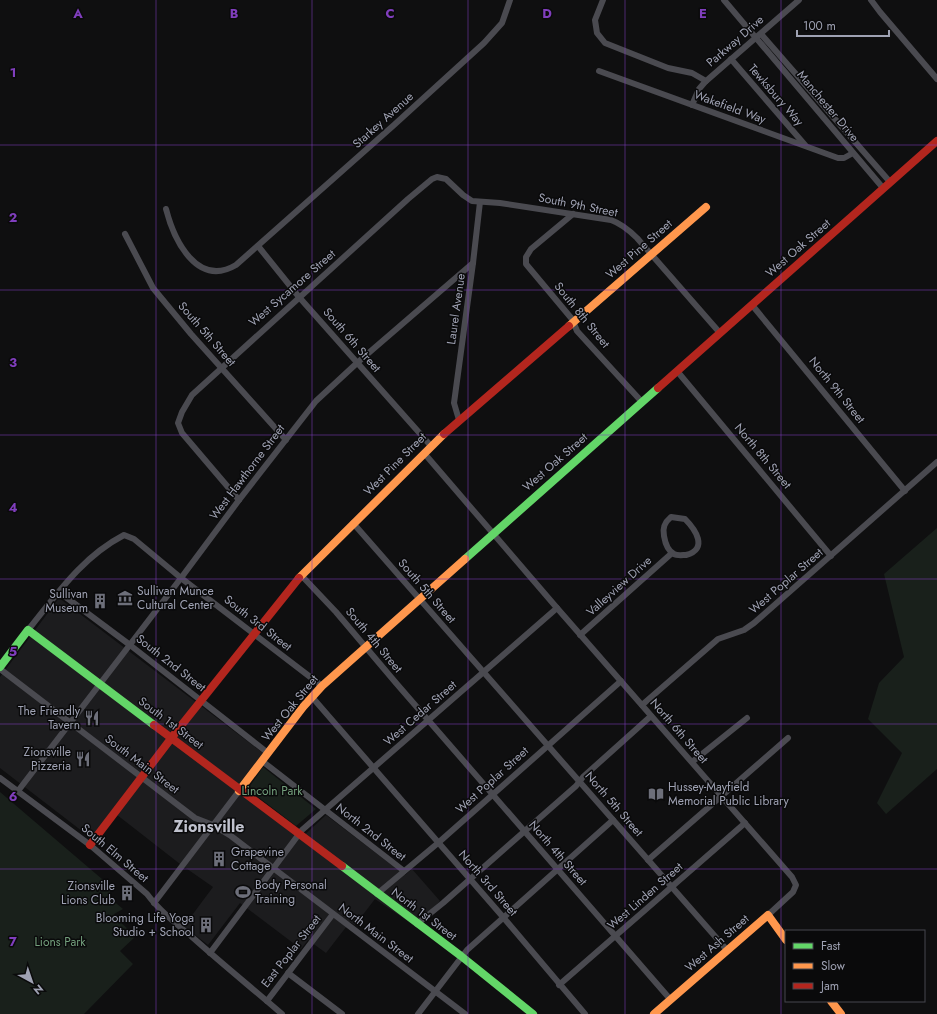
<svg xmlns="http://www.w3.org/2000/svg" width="937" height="1014" viewBox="0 0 937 1014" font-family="Jost,sans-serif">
<rect width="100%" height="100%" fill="#0f0f10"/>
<path fill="#1c1c1e" d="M 59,598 L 263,753 L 235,789 L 301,838 L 326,815 L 405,875 L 412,869 L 440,901 L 415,926 L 375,899 L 355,925 L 350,922 L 326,953 L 308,940 L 301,949 L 240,903 L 208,945 L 184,926 L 213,887 L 180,864 L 112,811 L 91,838 L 0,768 L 0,677 Z"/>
<g fill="#19201b">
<path d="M 937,528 L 937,769 L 886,814 L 877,803 L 902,753 L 868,719 L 879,683 L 904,657 L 884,574 Z"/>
<path d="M 263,767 L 316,809 L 296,826 L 248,789 Z"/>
<path d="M 0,792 L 109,885 L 111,899 L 123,909 L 114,914 L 120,922 L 136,936 L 120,951 L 133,964 L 84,1014 L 0,1014 Z"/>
</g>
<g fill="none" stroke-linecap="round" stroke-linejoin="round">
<g stroke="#4a4a50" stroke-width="6">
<path d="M 603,0 L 595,20 L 597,33 L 605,43 L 668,68 L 692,73 L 706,81"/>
<path d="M 724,0 L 883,188"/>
<path d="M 871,0 L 880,12 L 937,79"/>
<path d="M 761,34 L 890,182"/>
<path d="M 731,59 L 805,145"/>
<path d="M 599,71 L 838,158 L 844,158 L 853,153"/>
<path d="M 692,105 L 699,89 L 705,82 L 799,0"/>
<path d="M 166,209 C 174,240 197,288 236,265 L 394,125 L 484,43 L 502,23 L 510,0"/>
<path d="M 573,214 L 531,249 L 526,257 L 526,264 L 572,319 L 577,331 L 642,402"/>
<path d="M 125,234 L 153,288 L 191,334 L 286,440"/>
<path d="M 258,246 L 299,297 L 431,446"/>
<path d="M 752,305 L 905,491"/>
<path d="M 677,371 L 831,556"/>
<path d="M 459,420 L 454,403 L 473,263 L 480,202"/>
<path d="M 424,453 L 557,608 L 792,877 L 796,885 L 793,892 L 768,915"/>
<path d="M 239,500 L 182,433 L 178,423 L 182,412 L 192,395 L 408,199 L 432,179 L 437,177 L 446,179 L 463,195 L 472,201 L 500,203 L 611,220 C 622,224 629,230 637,238 L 720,333"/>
<path d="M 671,517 L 685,519 C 695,529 709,549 686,555 C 683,555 677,556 674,554 C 668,551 665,542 664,536 C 662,527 665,522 671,517 Z"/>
<path d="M 353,523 L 727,950"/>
<path d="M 301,575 L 336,612 L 396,683 L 670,999"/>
<path d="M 59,592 L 130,645 L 268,753"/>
<path d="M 28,630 C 57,594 82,557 124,535 L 134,539 L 181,578 L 322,686"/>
<path d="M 580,635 L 672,553"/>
<path d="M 0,669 L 195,818 L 213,825 L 231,836 L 465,1014"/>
<path d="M 312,697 L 503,917 L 585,1014"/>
<path d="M 642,705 L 718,639 L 744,630 L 754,623 L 937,462"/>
<path d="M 262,761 L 404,871"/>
<path d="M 692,762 L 747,718"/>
<path d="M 0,778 L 90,845 L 147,894 C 159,910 175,923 191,936 C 221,963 252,988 282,1014"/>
<path d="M 18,791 L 181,578 L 239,500 L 316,401 L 357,363 L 473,263"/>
<path d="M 648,860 L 788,738"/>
<path d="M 377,894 L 438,843 L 621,681"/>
<path d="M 154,903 L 239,791"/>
<path d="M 417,924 L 443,903 L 576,786 L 583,777 L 651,716"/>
<path d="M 210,953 L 302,830 L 557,608"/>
<path d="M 288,973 L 342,1014"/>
<path d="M 559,985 L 745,823"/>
<path d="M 267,1001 L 333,914"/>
<path d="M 418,1014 L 467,950 L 613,820"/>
</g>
<g stroke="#63d668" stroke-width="8">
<path d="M 465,559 L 658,388"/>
<path d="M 0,667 L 28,630 L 154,725"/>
<path d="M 342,866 L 461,956 L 533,1014"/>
</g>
<g stroke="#ff974d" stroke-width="8">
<path d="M 569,326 L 706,207"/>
<path d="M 299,578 L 444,434"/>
<path d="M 239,791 L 303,707 L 322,686 L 465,559"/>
<path d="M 831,1001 L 841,1014"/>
<path d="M 654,1014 L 768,915 L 786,940"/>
</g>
<g stroke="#b3261e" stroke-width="8">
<path d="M 658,388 L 937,141"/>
<path d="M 444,434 L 569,326"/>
<path d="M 154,725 L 342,866"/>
<path d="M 90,845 L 176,732 L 299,578"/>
</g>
</g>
<path fill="none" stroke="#803ebd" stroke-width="1" stroke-opacity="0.55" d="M 156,0 L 156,1014M 312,0 L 312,1014M 468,0 L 468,1014M 625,0 L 625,1014M 781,0 L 781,1014M 0,145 L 937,145M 0,290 L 937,290M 0,435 L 937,435M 0,579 L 937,579M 0,724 L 937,724M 0,869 L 937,869"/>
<defs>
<g id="museum-bare" transform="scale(1.2)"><path d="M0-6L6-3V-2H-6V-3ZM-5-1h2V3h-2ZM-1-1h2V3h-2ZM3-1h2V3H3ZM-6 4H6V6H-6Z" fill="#6d6f7a" stroke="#0a0a0b" stroke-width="2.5" paint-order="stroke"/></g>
<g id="building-bare" transform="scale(1.2)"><path d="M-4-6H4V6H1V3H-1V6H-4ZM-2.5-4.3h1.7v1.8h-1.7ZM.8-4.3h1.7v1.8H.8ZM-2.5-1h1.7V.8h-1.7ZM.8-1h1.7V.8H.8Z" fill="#6d6f7a" stroke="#0a0a0b" stroke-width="2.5" paint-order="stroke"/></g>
<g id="restaurant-bare" transform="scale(1.2)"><path d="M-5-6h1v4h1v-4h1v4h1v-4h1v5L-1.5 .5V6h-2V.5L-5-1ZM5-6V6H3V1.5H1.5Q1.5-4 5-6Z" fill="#6d6f7a" stroke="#0a0a0b" stroke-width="2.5" paint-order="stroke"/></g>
<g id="library-bare" transform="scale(1.2)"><path d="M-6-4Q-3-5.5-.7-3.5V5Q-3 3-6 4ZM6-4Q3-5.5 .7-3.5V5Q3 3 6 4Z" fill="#6d6f7a" stroke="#0a0a0b" stroke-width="2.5" paint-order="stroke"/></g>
<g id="stadium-bare" transform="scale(1.2)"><path d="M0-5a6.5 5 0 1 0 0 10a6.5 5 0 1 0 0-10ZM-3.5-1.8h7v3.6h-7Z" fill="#6d6f7a" stroke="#0a0a0b" stroke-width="2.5" paint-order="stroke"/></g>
</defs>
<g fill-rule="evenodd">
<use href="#museum-bare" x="125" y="598"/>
<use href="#building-bare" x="100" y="601"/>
<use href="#restaurant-bare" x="92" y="718"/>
<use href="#restaurant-bare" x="83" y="759"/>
<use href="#library-bare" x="656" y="794"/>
<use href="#building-bare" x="219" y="859"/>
<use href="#stadium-bare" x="243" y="892"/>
<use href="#building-bare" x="127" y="893"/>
<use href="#building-bare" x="206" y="925"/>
</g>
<g text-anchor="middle" stroke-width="3" stroke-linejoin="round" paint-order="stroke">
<g font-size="12" fill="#9fa2b3" stroke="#0a0a0b">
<text transform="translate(735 41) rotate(-41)" y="4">Parkway Drive</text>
<text transform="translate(776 95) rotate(49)" y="4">Tewksbury Way</text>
<text transform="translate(828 106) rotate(50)" y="4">Manchester Drive</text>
<text transform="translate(730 107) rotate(20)" y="4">Wakefield Way</text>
<text transform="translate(383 120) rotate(-42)" y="4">Starkey Avenue</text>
<text transform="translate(578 205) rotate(11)" y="4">South 9th Street</text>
<text transform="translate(798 248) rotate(-41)" y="4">West Oak Street</text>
<text transform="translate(639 249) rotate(-41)" y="4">West Pine Street</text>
<text transform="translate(292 288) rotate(-41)" y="4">West Sycamore Street</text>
<text transform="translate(456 309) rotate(-82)" y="4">Laurel Avenue</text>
<text transform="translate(582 315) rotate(51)" y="4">South 8th Street</text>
<text transform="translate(207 334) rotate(49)" y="4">South 5th Street</text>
<text transform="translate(352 340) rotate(49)" y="4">South 6th Street</text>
<text transform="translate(837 390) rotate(51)" y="4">North 9th Street</text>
<text transform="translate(763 456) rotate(50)" y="4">North 8th Street</text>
<text transform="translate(555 462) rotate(-41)" y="4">West Oak Street</text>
<text transform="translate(395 464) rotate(-45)" y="4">West Pine Street</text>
<text transform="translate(247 472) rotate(-53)" y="4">West Hawthorne Street</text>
<text transform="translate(786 581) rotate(-41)" y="4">West Poplar Street</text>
<text transform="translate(619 586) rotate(-42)" y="4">Valleyview Drive</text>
<text transform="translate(427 591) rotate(49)" y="4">South 5th Street</text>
<text transform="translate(258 623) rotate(38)" y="4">South 3rd Street</text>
<text transform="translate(374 640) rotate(50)" y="4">South 4th Street</text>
<text transform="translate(171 663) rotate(38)" y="4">South 2nd Street</text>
<text transform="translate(290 708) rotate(-51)" y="4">West Oak Street</text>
<text transform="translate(420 713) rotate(-41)" y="4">West Cedar Street</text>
<text transform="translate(171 723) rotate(37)" y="4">South 1st Street</text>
<text transform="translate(679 731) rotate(49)" y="4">North 6th Street</text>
<text transform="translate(142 764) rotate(37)" y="4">South Main Street</text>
<text transform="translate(492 780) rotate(-42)" y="4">West Poplar Street</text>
<text transform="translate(614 804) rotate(49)" y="4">North 5th Street</text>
<text transform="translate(371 832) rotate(38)" y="4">North 2nd Street</text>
<text transform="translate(115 853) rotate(40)" y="4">South Elm Street</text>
<text transform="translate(558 853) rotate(49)" y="4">North 4th Street</text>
<text transform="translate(488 883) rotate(49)" y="4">North 3rd Street</text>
<text transform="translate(645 896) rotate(-41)" y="4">West Linden Street</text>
<text transform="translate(424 914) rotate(37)" y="4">North 1st Street</text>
<text transform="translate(376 933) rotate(37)" y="4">North Main Street</text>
<text transform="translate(717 943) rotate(-41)" y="4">West Ash Street</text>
<text transform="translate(291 951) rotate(-52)" y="4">East Poplar Street</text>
</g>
<g font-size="12" fill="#9fa2b3" stroke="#0a0a0b" text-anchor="end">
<text x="137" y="595" text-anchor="start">Sullivan Munce<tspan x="137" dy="14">Cultural Center</tspan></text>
<text x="88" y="598">Sullivan<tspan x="88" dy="14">Museum</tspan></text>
<text x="80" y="715">The Friendly<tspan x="80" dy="14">Tavern</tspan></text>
<text x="71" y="756">Zionsville<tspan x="71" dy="14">Pizzeria</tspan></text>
<text x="668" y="791" text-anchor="start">Hussey-Mayfield<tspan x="668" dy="14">Memorial Public Library</tspan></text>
<text x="231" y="856" text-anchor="start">Grapevine<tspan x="231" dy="14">Cottage</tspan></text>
<text x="255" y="889" text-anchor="start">Body Personal<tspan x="255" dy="14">Training</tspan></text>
<text x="115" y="890">Zionsville<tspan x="115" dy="14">Lions Club</tspan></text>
<text x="194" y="922">Blooming Life Yoga<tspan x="194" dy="14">Studio + School</tspan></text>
</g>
<g font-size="12" fill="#74a07d" stroke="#0a0a0b">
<text x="272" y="795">Lincoln Park</text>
<text x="60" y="946">Lions Park</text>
</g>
<g font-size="16" font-weight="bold" fill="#c0c2ce" stroke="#0a0a0b">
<text x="209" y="832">Zionsville</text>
</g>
</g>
<g font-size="13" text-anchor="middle" font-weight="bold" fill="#803ebd" stroke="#0a0a0b" stroke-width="3" stroke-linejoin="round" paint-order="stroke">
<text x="78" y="18">A</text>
<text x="234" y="18">B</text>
<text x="390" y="18">C</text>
<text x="547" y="18">D</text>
<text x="703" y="18">E</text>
<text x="13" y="77">1</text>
<text x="13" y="222">2</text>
<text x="13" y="367">3</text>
<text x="13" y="512">4</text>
<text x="13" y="656">5</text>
<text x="13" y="801">6</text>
<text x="13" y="946">7</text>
</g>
<rect x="785" y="930" width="140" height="72" fill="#0a0a0b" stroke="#46474e"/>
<rect x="793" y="943" width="20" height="6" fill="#63d668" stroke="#46474e"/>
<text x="821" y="950" font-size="12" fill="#9fa2b3">Fast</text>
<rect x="793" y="963" width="20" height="6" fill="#ff974d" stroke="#46474e"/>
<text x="821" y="970" font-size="12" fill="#9fa2b3">Slow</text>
<rect x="793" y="983" width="20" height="6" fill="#b3261e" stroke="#46474e"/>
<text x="821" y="990" font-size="12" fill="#9fa2b3">Jam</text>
<g transform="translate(32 982) rotate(140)" stroke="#0a0a0b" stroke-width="3" paint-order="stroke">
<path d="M0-3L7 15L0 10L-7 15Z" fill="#9fa2b3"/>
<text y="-6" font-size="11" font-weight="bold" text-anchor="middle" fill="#9fa2b3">N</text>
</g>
<path d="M797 30v6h92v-6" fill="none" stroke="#9fa2b3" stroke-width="2"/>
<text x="803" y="30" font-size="12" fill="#9fa2b3" stroke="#0a0a0b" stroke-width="3" paint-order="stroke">100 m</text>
</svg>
